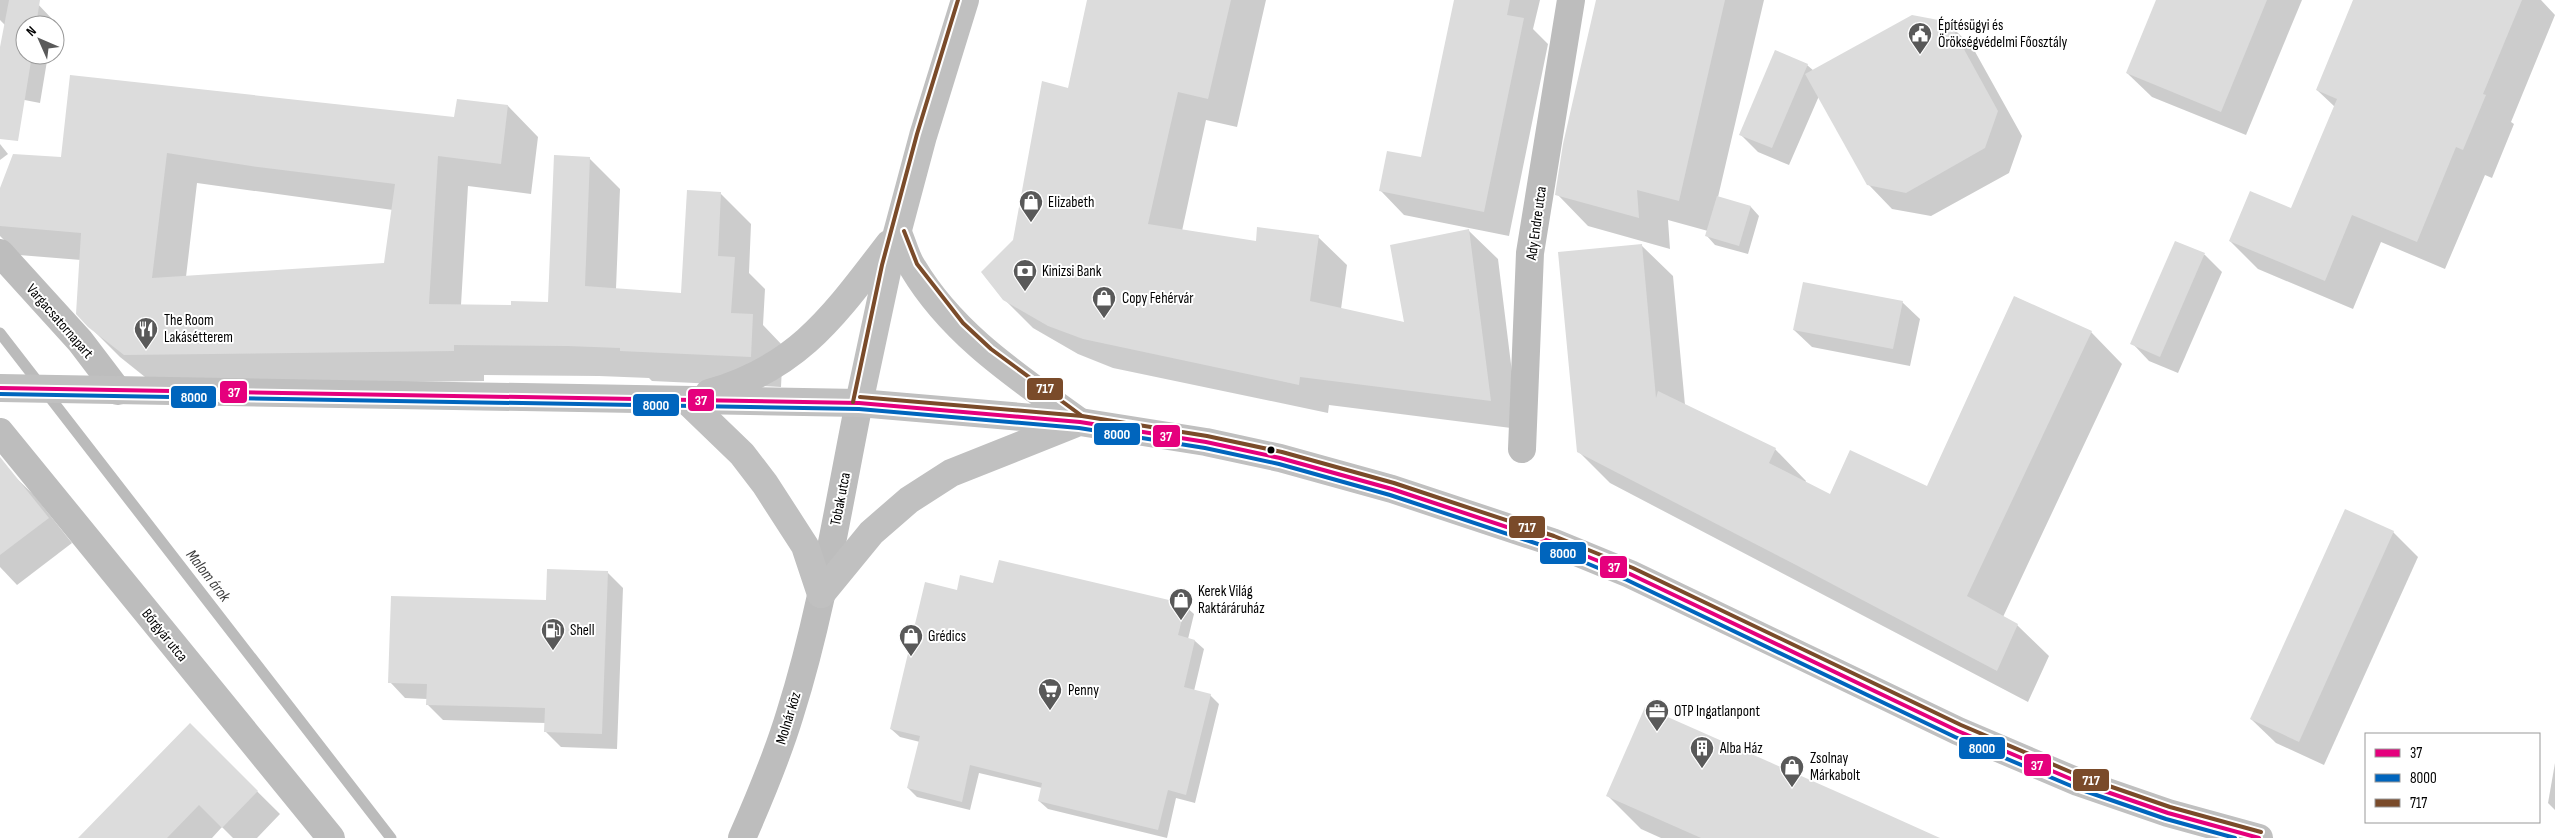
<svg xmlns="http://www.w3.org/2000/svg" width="2555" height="838" viewBox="0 0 2555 838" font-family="'Sofia Sans Condensed',sans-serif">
<rect width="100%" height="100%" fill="#fff"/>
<g fill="#0003" fill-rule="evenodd">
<path d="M 0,0 L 34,0 L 53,20 L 52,25 L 25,25 L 25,55 L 48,55 L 40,103 L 9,97 L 0,88 L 0,54 L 5,25 L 0,20 Z"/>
<path d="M 1088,0 L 1266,0 L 1237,127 L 1206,120 L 1182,231 L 1258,242 L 1318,237 L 1347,265 L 1341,309 L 1406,323 L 1469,231 L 1498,259 L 1519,429 L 1329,405 L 1328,413 L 1113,368 L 1078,354 L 1033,328 L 1004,299 L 1014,241 L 1069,90 Z"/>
<path d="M 1455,0 L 1540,0 L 1533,29 L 1548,44 L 1509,236 L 1404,215 L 1380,190 L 1422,159 Z"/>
<path d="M 1597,0 L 1764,0 L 1718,197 L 1751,207 L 1759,216 L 1748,254 L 1715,245 L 1707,236 L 1708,231 L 1668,220 L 1670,249 L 1588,226 L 1557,194 Z"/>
<path d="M 2157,0 L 2302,0 L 2246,135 L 2152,97 L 2127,73 Z"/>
<path d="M 2354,0 L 2541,0 L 2555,15 L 2511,122 L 2514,124 L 2492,178 L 2485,175 L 2445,269 L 2381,242 L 2353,309 L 2258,269 L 2230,241 L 2292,210 L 2335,107 L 2317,90 Z"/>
<path d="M 1948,23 L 1973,48 L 2022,136 L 2009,173 L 1931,216 L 1892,209 L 1868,184 L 1819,96 L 1789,165 L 1758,152 L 1741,135 L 1807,65 L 1814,71 Z"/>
<path d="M 508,106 L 538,137 L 531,194 L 468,186 L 461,305 L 512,306 L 549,303 L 589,158 L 620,189 L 616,289 L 683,294 L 720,193 L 751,224 L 749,273 L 765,289 L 763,325 L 783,346 L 781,387 L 652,381 L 649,378 L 599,376 L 484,375 L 484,381 L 155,385 L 120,357 L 89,326 L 81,260 L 19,255 L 0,236 L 0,192 L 62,158 L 455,118 ZM 197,183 L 393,210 L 386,265 L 186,277 Z"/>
<path d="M 0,144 L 8,154 L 0,160 Z"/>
<path d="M 2176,242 L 2205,255 L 2222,272 L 2178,373 L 2149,361 L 2132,343 Z"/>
<path d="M 1641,245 L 1673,276 L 1685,405 L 1775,449 L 1806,481 L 1805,483 L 1830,496 L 1928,487 L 2015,297 L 2091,332 L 2122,364 L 2003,617 L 2017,625 L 2049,656 L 2028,702 L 1610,483 L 1579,452 Z"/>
<path d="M 1902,302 L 1920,319 L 1910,366 L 1812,347 L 1794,330 Z"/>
<path d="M 0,463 L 33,494 L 72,543 L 17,585 L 0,567 Z"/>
<path d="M 2393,532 L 2418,557 L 2324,765 L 2276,743 L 2251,719 Z"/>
<path d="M 607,572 L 623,588 L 617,749 L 561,747 L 546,732 L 546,723 L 443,720 L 427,704 L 427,699 L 405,698 L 390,682 Z"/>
<path d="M 994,584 L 1185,606 L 1194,614 L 1188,639 L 1195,641 L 1204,649 L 1194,691 L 1210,695 L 1219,704 L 1195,803 L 1176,798 L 1167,838 L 1048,809 L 1039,801 L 1042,788 L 979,773 L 970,810 L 917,797 L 908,788 L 920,742 L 900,737 L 891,729 L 958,591 Z"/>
<path d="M 190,725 L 280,814 L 257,838 L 233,838 L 222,827 L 212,838 L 80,838 Z"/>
<path d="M 2555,763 L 2555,810 L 2548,803 Z"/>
<path d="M 1608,796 L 1934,838 L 1661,838 L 1641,829 Z"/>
</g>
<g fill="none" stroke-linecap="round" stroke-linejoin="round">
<path stroke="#bbb" stroke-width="11" d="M 0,333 L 391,838"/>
</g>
<g fill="#dcdcdc" fill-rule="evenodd">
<path d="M 9,0 L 40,0 L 36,25 L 25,25 L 25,55 L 32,55 L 18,141 L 0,139 L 0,47 Z"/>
<path d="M 1087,0 L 1231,0 L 1208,99 L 1178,92 L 1148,224 L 1256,241 L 1257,227 L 1319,235 L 1310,301 L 1404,322 L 1390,245 L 1469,229 L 1491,401 L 1300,377 L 1299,385 L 1083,339 L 1048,326 L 1003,300 L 981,272 L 1013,240 L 1042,81 L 1068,88 Z"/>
<path d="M 1454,0 L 1510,0 L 1507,15 L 1524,18 L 1484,212 L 1379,191 L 1387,151 L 1421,157 Z"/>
<path d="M 1596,0 L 1725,0 L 1679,201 L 1637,190 L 1639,218 L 1555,195 L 1563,144 Z"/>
<path d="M 2156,0 L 2267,0 L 2221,112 L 2126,73 Z"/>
<path d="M 2353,0 L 2522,0 L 2483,94 L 2486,95 L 2463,150 L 2456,147 L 2417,242 L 2352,215 L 2325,281 L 2229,241 L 2250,191 L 2291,208 L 2337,99 L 2316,90 Z"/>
<path d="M 1912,15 L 1949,22 L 1998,111 L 1985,148 L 1906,193 L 1867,185 L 1805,74 Z"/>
<path d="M 1775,50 L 1808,64 L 1772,148 L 1739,135 Z"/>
<path d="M 70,75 L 454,117 L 457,99 L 508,105 L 501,164 L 438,156 L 429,304 L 511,305 L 511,301 L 548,302 L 554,155 L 590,157 L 585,286 L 681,293 L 687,190 L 721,192 L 718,256 L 735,257 L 731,313 L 753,314 L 751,357 L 620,351 L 620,348 L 567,346 L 454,345 L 454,351 L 124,355 L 88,327 L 76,314 L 81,233 L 0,226 L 0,188 L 13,154 L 61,157 ZM 167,153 L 258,167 L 395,184 L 384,263 L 152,278 Z"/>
<path d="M 1717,196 L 1751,206 L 1739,246 L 1705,236 Z"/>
<path d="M 2175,241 L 2205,253 L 2160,357 L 2130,344 Z"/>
<path d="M 1642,244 L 1656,398 L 1658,391 L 1776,448 L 1769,463 L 1830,494 L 1850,450 L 1927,486 L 2014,296 L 2092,331 L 1967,596 L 2018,624 L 1997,671 L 1796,565 L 1577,452 L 1558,252 Z"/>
<path d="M 1803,282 L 1903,301 L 1893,349 L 1793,330 Z"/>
<path d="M 0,457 L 49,518 L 0,555 Z"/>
<path d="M 2345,509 L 2394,531 L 2299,742 L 2250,719 Z"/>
<path d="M 999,560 L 1186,604 L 1178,635 L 1195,640 L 1184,687 L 1211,694 L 1186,795 L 1168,790 L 1158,830 L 1038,801 L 1042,783 L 970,765 L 962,802 L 907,788 L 920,736 L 890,729 L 925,582 L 957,590 L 960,575 L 993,583 Z"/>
<path d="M 547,569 L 608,571 L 602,734 L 544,732 L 545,708 L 426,705 L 427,684 L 388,683 L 391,596 L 546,600 Z"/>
<path d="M 1645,707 L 1860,802 L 1940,838 L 1701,838 L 1606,796 Z"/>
<path d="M 190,723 L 258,791 L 222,828 L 199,805 L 167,838 L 78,838 Z"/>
</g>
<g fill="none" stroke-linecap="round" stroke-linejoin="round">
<g stroke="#bdbdbd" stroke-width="28">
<path d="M 0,253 L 80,341 L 118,391"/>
<path d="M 0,432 L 331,838"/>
<path d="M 1522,449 L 1530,253 L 1571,0"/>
<path d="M 742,838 C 760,797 777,757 790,714 C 822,613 838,507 859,403"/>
</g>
<g stroke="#c0c0c0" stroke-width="28">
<path d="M 898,233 C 903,244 906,258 913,268 C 953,335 1018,377 1080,422"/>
<path d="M 0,388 L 859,403 L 1080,422 L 1206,442 L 1280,458 L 1392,489 L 1552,542 L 1630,574 L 1958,731 L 2078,782 L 2168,813 L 2259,838"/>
<path d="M 709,393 C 799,368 835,314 889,244"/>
<path d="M 686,400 L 742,454 L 765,484 L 805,546 L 821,594"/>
<path d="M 859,403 L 888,267 L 923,136 L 965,0"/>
<path d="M 821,594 L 871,533 L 909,500 L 951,473 L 1074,424"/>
</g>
<g stroke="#fff" stroke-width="8">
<path id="bus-1" d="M 0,388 L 859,403 L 1080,422 L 1206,442 L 1280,458 L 1392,489 L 1552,542 L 1630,574 L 1958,731 L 2078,782 L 2168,813 L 2259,838"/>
</g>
<g stroke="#fff" stroke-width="8">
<path id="bus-2" d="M 0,394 L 859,409 L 1079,428 L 1205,448 L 1279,464 L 1390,495 L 1550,548 L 1627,580 L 1955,737 L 2076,788 L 2166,819 L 2235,838"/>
</g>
<g stroke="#fff" stroke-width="8">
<g id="bus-3">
<path d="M 904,231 L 917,264 L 963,323 L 991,349 L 1082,416 L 1207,436 L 1282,452 L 1394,483 L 1554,536 L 1633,568 L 1961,725 L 2080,776 L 2170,807 L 2261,832"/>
<path d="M 860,397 L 1082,416"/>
<path d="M 853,402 L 882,265 L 917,134 L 958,0"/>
</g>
</g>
<use href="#bus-1" stroke="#e5007d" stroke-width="4"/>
<use href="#bus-2" stroke="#0065bd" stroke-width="4"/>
<use href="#bus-3" stroke="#7a4b2a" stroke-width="4"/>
</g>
<defs>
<g id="civic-pin" transform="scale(1.25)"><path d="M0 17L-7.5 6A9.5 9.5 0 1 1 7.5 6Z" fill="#595959" stroke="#fff"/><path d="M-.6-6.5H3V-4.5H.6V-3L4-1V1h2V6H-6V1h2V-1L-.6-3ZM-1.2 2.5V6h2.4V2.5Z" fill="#fff"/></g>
<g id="shop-pin" transform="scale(1.25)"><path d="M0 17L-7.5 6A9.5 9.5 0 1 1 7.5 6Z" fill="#595959" stroke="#fff"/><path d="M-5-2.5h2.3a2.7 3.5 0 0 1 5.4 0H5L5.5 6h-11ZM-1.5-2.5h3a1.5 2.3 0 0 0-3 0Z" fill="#fff"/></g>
<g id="bank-pin" transform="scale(1.25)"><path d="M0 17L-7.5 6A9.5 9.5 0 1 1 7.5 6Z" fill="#595959" stroke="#fff"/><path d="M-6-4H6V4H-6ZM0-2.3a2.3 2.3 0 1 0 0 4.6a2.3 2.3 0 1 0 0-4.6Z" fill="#fff"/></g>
<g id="restaurant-pin" transform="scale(1.25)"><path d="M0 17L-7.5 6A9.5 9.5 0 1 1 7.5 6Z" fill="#595959" stroke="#fff"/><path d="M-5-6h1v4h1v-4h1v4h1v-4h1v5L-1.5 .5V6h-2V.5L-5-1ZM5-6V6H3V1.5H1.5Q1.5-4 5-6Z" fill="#fff"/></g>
<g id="fuel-pin" transform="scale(1.25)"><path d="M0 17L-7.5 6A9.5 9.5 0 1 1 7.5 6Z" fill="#595959" stroke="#fff"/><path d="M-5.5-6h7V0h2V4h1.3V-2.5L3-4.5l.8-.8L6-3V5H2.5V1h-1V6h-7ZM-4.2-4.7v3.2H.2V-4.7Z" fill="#fff"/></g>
<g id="supermarket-pin" transform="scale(1.25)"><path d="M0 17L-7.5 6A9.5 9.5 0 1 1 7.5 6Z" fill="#595959" stroke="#fff"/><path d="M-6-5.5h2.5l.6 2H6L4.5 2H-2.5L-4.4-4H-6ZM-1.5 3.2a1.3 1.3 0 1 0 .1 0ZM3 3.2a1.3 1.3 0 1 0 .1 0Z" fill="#fff"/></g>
<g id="office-pin" transform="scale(1.25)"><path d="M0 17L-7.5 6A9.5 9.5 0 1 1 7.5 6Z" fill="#595959" stroke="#fff"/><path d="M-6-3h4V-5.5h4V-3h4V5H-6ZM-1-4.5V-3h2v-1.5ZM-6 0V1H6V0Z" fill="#fff"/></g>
<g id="building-pin" transform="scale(1.25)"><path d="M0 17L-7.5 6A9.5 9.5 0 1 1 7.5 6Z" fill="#595959" stroke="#fff"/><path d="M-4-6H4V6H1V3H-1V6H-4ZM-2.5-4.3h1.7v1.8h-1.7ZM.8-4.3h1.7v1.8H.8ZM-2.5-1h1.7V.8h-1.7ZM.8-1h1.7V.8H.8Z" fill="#fff"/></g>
</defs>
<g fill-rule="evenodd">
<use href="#civic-pin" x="1920" y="34"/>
<use href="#shop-pin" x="1031" y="202"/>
<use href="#bank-pin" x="1025" y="271"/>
<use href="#shop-pin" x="1104" y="298"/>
<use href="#restaurant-pin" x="146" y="329"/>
<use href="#shop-pin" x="1181" y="600"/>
<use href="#fuel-pin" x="553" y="630"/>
<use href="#shop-pin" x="911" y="636"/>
<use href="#supermarket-pin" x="1050" y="690"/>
<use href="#office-pin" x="1657" y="711"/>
<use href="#building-pin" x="1702" y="748"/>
<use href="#shop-pin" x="1792" y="767"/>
</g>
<circle fill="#000" stroke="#fff" stroke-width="2" cx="1271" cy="450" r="4.5"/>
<g text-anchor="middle" stroke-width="4" stroke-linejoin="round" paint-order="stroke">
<g font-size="15" fill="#000" stroke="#fff" text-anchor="start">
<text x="1938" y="30">Építésügyi és<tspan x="1938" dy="17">Örökségvédelmi Főosztály</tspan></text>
<text x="1048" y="207">Elizabeth</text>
<text x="1042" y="276">Kinizsi Bank</text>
<text x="1122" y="303">Copy Fehérvár</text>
<text x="164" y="325">The Room<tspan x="164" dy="17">Lakásétterem</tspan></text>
<text x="1198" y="596">Kerek Világ<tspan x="1198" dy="17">Raktáráruház</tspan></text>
<text x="570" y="635">Shell</text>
<text x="928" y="641">Grédics</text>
<text x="1068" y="695">Penny</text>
<text x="1674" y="716">OTP Ingatlanpont</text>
<text x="1720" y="753">Alba Ház</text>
<text x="1810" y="763">Zsolnay<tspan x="1810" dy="17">Márkabolt</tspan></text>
</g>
<g font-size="15" fill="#000" stroke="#fff">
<text transform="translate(1536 223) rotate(-82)" y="5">Ady Endre utca</text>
<text transform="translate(60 321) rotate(49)" y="5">Vargacsatornapart</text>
<text transform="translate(840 499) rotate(-79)" y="5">Tobak utca</text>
<text transform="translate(165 635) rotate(51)" y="5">Bőrgyár utca</text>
<text transform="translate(788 718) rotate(-73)" y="5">Molnár köz</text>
</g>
<g font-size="16" font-style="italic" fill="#3f3f3f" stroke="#fff">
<text transform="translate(209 575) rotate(52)" y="6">Malom árok</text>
</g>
</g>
<g stroke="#fff" stroke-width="2">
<rect x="1026" y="377" width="38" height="24" rx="5" fill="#7a4b2a"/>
<rect x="219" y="380" width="29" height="24" rx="5" fill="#e5007d"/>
<rect x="170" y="385" width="47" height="24" rx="5" fill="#0065bd"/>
<rect x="687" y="388" width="28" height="24" rx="5" fill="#e5007d"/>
<rect x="632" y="393" width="48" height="24" rx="5" fill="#0065bd"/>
<rect x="1093" y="422" width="48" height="24" rx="5" fill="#0065bd"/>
<rect x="1152" y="424" width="29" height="24" rx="5" fill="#e5007d"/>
<rect x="1508" y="515" width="38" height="24" rx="5" fill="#7a4b2a"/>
<rect x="1539" y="541" width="48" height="24" rx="5" fill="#0065bd"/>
<rect x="1599" y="555" width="29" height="24" rx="5" fill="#e5007d"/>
<rect x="1958" y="736" width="48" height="24" rx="5" fill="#0065bd"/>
<rect x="2023" y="753" width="29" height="24" rx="5" fill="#e5007d"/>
<rect x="2072" y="768" width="38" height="24" rx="5" fill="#7a4b2a"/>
</g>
<g font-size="14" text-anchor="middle" font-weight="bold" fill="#fff">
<text x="1045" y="393">717</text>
<text x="234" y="397">37</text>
<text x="194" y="402">8000</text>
<text x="701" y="405">37</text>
<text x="656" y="410">8000</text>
<text x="1117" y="439">8000</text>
<text x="1166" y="441">37</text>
<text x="1527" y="532">717</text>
<text x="1563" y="558">8000</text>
<text x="1614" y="572">37</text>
<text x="1982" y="753">8000</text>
<text x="2037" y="770">37</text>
<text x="2091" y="785">717</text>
</g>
<rect x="2365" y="733" width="175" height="90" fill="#ffffff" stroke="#999999"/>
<rect x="2375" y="749" width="25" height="8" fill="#e5007d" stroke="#999999"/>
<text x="2410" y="758" font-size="15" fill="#000000">37</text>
<rect x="2375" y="774" width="25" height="8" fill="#0065bd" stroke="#999999"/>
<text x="2410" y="783" font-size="15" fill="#000000">8000</text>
<rect x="2375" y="799" width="25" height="8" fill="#7a4b2a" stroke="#999999"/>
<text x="2410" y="808" font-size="15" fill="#000000">717</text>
<g transform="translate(40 40) rotate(315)"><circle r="24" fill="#ffffff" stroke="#999999"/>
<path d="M0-4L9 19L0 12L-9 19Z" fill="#595959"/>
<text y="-8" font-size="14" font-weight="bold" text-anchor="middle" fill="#000000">N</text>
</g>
</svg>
